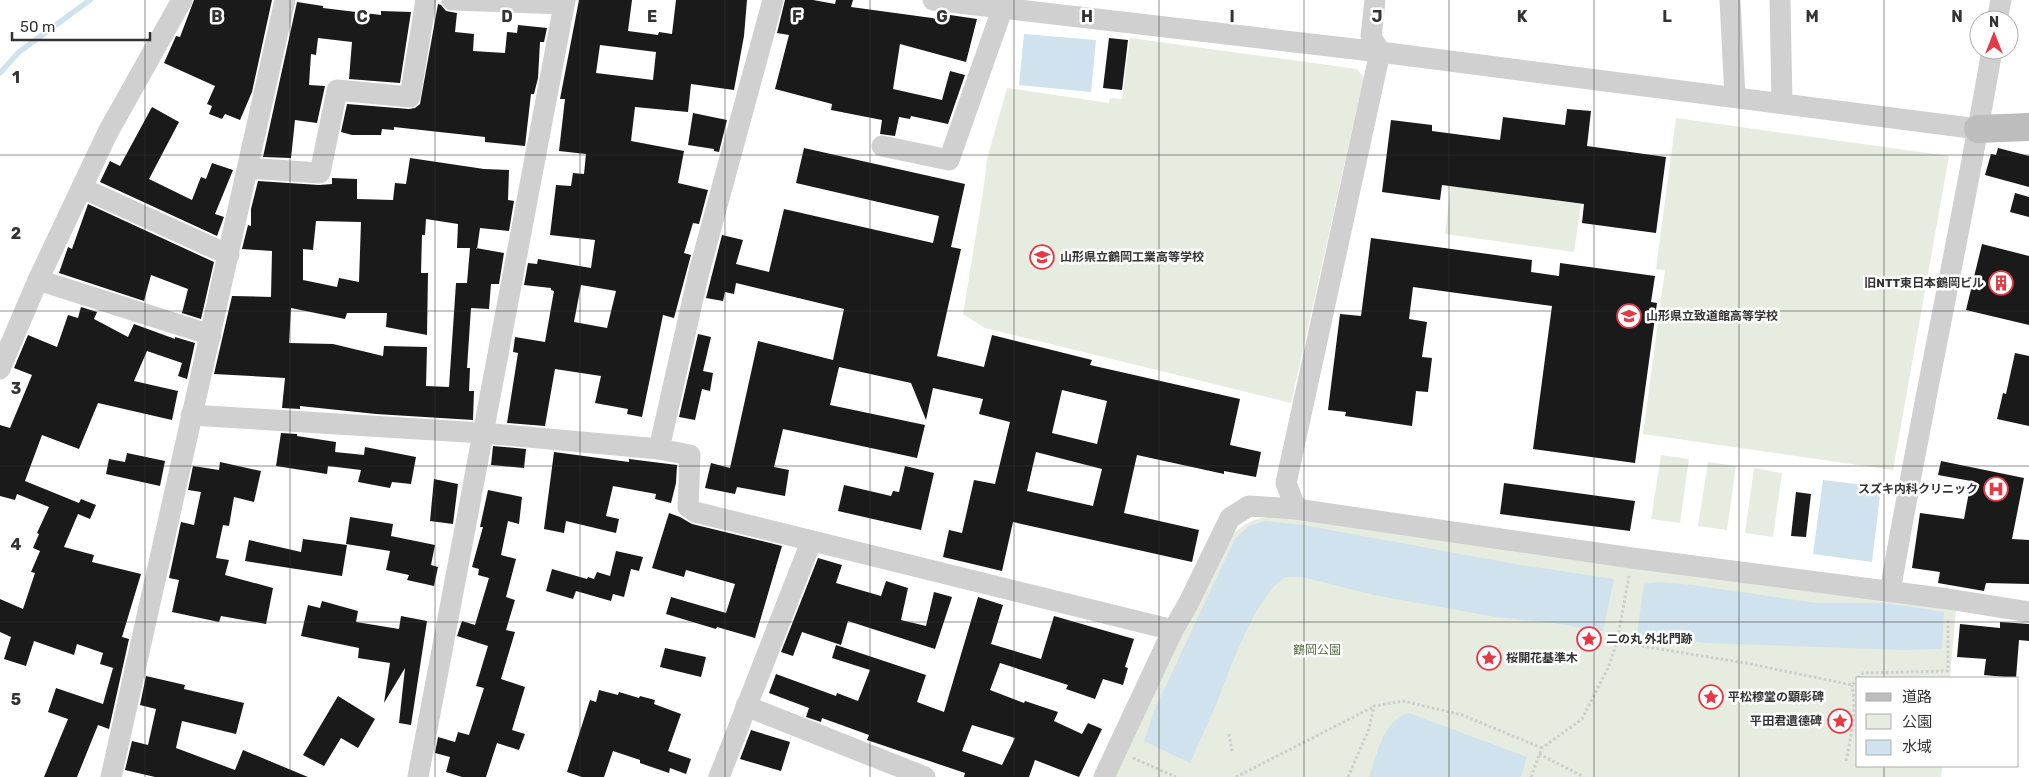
<svg xmlns="http://www.w3.org/2000/svg" width="2029" height="777" viewBox="0 0 2029 777" font-family="Rubik,'Noto Sans JP',sans-serif">
<rect width="100%" height="100%" fill="#fff"/>
<g fill="#e6ecdf">
<path d="M 1130,38 L 1357,69 L 1364,77 L 1291,403 L 985,328 L 963,314 L 984,186 L 987,159 L 1007,88 L 1109,103 L 1110,98 L 1122,99 Z"/>
<path d="M 1676,118 L 1949,156 L 1893,470 L 1643,434 L 1665,270 L 1656,269 Z"/>
<path d="M 1451,186 L 1581,204 L 1574,252 L 1445,234 Z"/>
<path d="M 1661,455 L 1689,459 L 1680,523 L 1651,519 Z"/>
<path d="M 1708,462 L 1736,466 L 1727,530 L 1698,526 Z"/>
<path d="M 1754,468 L 1782,473 L 1773,537 L 1745,533 Z"/>
<path d="M 1268,517 L 1289,518 L 1956,610 L 1950,678 L 1858,678 L 1858,766 L 1942,766 L 1941,777 L 1114,777 L 1175,647 L 1233,534 C 1244,524 1253,519 1268,517 Z"/>
</g>
<g fill="#cfe2ee">
<path d="M 1024,34 L 1096,40 L 1091,92 L 1019,85 Z"/>
<path d="M 1823,480 L 1881,487 L 1872,562 L 1813,554 Z"/>
<path d="M 1265,521 L 1303,525 L 1520,565 L 1614,579 L 1603,631 L 1554,623 L 1496,617 L 1374,595 L 1303,577 L 1285,577 C 1255,596 1231,667 1218,700 C 1209,721 1199,742 1190,763 L 1144,741 L 1154,711 L 1235,539 L 1249,526 Z"/>
<path d="M 1658,582 L 1692,585 L 1817,603 L 1885,603 L 1944,612 L 1942,649 L 1903,650 L 1707,643 L 1637,634 L 1644,584 Z"/>
<path d="M 1409,713 L 1527,757 L 1521,777 L 1369,777 C 1377,755 1383,719 1409,713 Z"/>
</g>
<g fill="none" stroke-linecap="round" stroke-linejoin="round">
<path stroke="#cfe2ee" stroke-width="5.5" d="M 0,73 L 19,52 L 90,0"/>
</g>
<g fill="#1a1a1a" fill-rule="evenodd">
<path d="M 194,0 L 272,0 L 252,92 L 240,120 L 225,114 L 222,119 L 209,114 L 212,106 L 207,104 L 215,86 L 164,63 L 176,36 L 180,37 Z"/>
<path d="M 579,0 L 632,0 L 628,31 L 658,35 L 659,32 L 672,34 L 676,0 L 747,0 L 744,36 L 734,90 L 691,84 L 688,112 L 635,107 L 631,141 L 684,151 L 678,183 L 708,190 L 699,224 L 693,223 L 684,253 L 691,255 L 674,318 L 663,315 L 642,417 L 627,414 L 628,409 L 595,403 L 601,376 L 555,369 L 545,426 L 507,423 L 518,353 L 513,352 L 515,337 L 545,342 L 554,291 L 551,290 L 551,288 L 524,285 L 528,263 L 537,264 L 538,259 L 591,268 L 595,240 L 550,235 L 556,185 L 571,186 L 573,173 L 584,174 L 586,154 L 559,151 L 565,99 L 560,99 ZM 600,45 L 656,52 L 653,80 L 596,73 ZM 581,285 L 616,291 L 607,328 L 574,322 Z"/>
<path d="M 785,0 L 813,0 L 835,4 L 836,0 L 853,0 L 851,7 L 932,18 L 948,22 L 950,15 L 977,19 L 966,62 L 900,44 L 893,89 L 942,100 L 950,71 L 965,75 L 948,124 L 911,116 L 910,119 L 899,117 L 895,136 L 880,134 L 882,120 L 831,110 L 832,104 L 775,89 L 789,35 L 777,33 Z"/>
<path d="M 297,2 L 323,6 L 323,8 L 381,15 L 381,11 L 411,12 L 400,83 L 349,79 L 352,42 L 318,38 L 316,55 L 311,54 L 309,85 L 325,86 L 317,123 L 295,120 L 291,158 L 263,157 Z"/>
<path d="M 438,4 L 441,5 L 446,11 L 457,13 L 455,32 L 474,34 L 473,51 L 505,53 L 507,32 L 517,33 L 518,25 L 547,28 L 544,42 L 540,42 L 538,78 L 534,94 L 531,94 L 525,146 L 485,142 L 485,137 L 394,127 L 394,130 L 382,129 L 381,135 L 352,135 L 341,132 L 347,104 L 409,109 L 415,108 L 420,104 Z"/>
<path d="M 1109,38 L 1128,40 L 1122,90 L 1103,88 Z"/>
<path d="M 152,107 L 179,122 L 149,179 L 192,200 L 201,177 L 206,179 L 212,163 L 233,170 L 215,214 L 224,217 L 217,236 L 100,182 L 110,161 L 120,166 Z"/>
<path d="M 1567,109 L 1591,111 L 1587,146 L 1666,157 L 1656,233 L 1582,223 L 1584,204 L 1442,185 L 1440,200 L 1382,192 L 1391,120 L 1432,125 L 1432,131 L 1500,140 L 1503,117 L 1565,125 Z"/>
<path d="M 693,113 L 727,120 L 719,152 L 714,151 L 714,149 L 688,145 Z"/>
<path d="M 804,148 L 965,184 L 951,247 L 961,249 L 937,356 L 984,367 L 992,335 L 1092,360 L 1090,365 L 1240,399 L 1230,445 L 1261,452 L 1256,477 L 1224,471 L 1224,474 L 1137,455 L 1124,513 L 1199,530 L 1192,562 L 1013,522 L 1002,571 L 943,557 L 949,530 L 962,533 L 974,480 L 995,484 L 1010,422 L 979,414 L 983,399 L 933,388 L 926,420 L 911,383 L 839,367 L 830,405 L 925,425 L 917,458 L 783,429 L 774,467 L 789,470 L 785,496 L 737,487 L 735,494 L 705,488 L 711,463 L 730,468 L 758,341 L 833,360 L 844,309 L 736,283 L 734,294 L 725,292 L 723,301 L 706,298 L 722,235 L 743,240 L 736,264 L 769,272 L 784,209 L 933,243 L 939,216 L 796,183 ZM 1062,390 L 1107,401 L 1097,444 L 1052,433 ZM 1036,452 L 1102,469 L 1093,506 L 1027,491 Z"/>
<path d="M 1998,148 L 2029,156 L 2029,187 L 1985,175 L 1991,154 L 1996,155 Z"/>
<path d="M 410,158 L 484,169 L 509,170 L 508,200 L 514,201 L 509,231 L 480,228 L 477,249 L 476,248 L 504,253 L 499,284 L 491,284 L 489,309 L 471,308 L 467,368 L 470,368 L 469,391 L 474,391 L 473,420 L 376,414 L 300,406 L 300,409 L 282,408 L 285,378 L 214,374 L 232,296 L 271,297 L 272,251 L 242,249 L 248,225 L 251,226 L 251,209 L 258,181 L 319,185 L 332,184 L 332,178 L 357,179 L 357,199 L 393,200 L 395,183 L 406,184 ZM 426,219 L 458,224 L 457,248 L 470,248 L 467,283 L 456,283 L 449,387 L 426,386 L 427,347 L 384,346 L 383,356 L 333,344 L 289,343 L 291,308 L 345,319 L 347,313 L 387,313 L 386,327 L 427,335 L 428,273 L 421,273 L 422,235 L 425,235 ZM 316,221 L 361,222 L 359,282 L 339,278 L 337,287 L 303,280 L 303,249 L 313,250 Z"/>
<path d="M 2015,193 L 2029,197 L 2029,217 L 2010,212 Z"/>
<path d="M 88,204 L 214,262 L 201,319 L 182,313 L 188,289 L 151,275 L 144,301 L 59,273 L 68,247 L 72,249 Z"/>
<path d="M 1371,238 L 1532,260 L 1531,272 L 1559,276 L 1560,263 L 1655,276 L 1651,302 L 1657,303 L 1635,463 L 1533,449 L 1552,306 L 1413,287 L 1409,319 L 1427,322 L 1422,357 L 1432,358 L 1428,392 L 1416,391 L 1412,426 L 1345,416 L 1346,412 L 1328,410 L 1340,314 L 1361,316 Z"/>
<path d="M 1982,244 L 2029,256 L 2029,325 L 1966,310 Z"/>
<path d="M 81,307 L 97,312 L 94,319 L 128,337 L 134,324 L 175,339 L 175,337 L 195,343 L 187,379 L 178,376 L 182,363 L 147,351 L 134,381 L 178,391 L 172,420 L 98,403 L 79,449 L 42,435 L 25,481 L 79,503 L 81,499 L 96,505 L 90,519 L 78,514 L 64,547 L 94,555 L 92,562 L 141,574 L 122,637 L 129,639 L 109,729 L 98,725 L 77,777 L 44,777 L 68,719 L 48,712 L 56,688 L 103,704 L 113,668 L 120,670 L 100,664 L 103,653 L 77,644 L 74,655 L 34,641 L 26,666 L 4,659 L 11,637 L 0,632 L 0,599 L 23,609 L 35,573 L 31,572 L 40,551 L 33,548 L 39,534 L 37,533 L 49,507 L 17,494 L 15,500 L 0,496 L 0,425 L 10,428 L 32,375 L 14,368 L 28,335 L 57,347 L 68,315 L 78,318 Z"/>
<path d="M 698,334 L 711,337 L 703,371 L 713,373 L 710,391 L 702,389 L 695,420 L 679,417 Z"/>
<path d="M 2015,353 L 2029,356 L 2029,426 L 1997,419 L 2003,393 L 2006,394 Z"/>
<path d="M 281,433 L 297,434 L 297,436 L 336,442 L 335,452 L 364,455 L 365,447 L 416,457 L 411,484 L 392,482 L 390,488 L 358,482 L 361,470 L 328,466 L 327,474 L 276,466 Z"/>
<path d="M 493,446 L 526,449 L 524,468 L 491,465 Z"/>
<path d="M 554,452 L 629,462 L 629,459 L 677,465 L 676,483 L 671,503 L 655,499 L 656,494 L 613,486 L 606,516 L 619,519 L 616,533 L 566,521 L 564,533 L 544,529 Z"/>
<path d="M 127,453 L 165,461 L 160,486 L 106,474 L 109,459 L 125,462 Z"/>
<path d="M 1941,461 L 2024,478 L 2012,539 L 2029,540 L 2029,584 L 1986,583 L 1984,591 L 1938,583 L 1940,572 L 1912,568 L 1920,513 L 1964,519 L 1971,481 L 1938,475 Z"/>
<path d="M 220,462 L 261,471 L 254,502 L 234,497 L 229,526 L 223,525 L 216,558 L 229,560 L 225,575 L 273,588 L 266,624 L 221,616 L 219,622 L 172,612 L 179,580 L 169,578 L 181,522 L 194,525 L 201,492 L 188,490 L 193,466 L 219,470 Z"/>
<path d="M 905,466 L 934,473 L 921,530 L 838,511 L 844,485 L 891,496 L 893,491 L 899,492 Z"/>
<path d="M 434,479 L 458,484 L 453,524 L 430,521 Z"/>
<path d="M 1504,483 L 1635,501 L 1630,531 L 1500,514 Z"/>
<path d="M 488,490 L 522,497 L 519,524 L 508,521 L 501,555 L 516,559 L 506,597 L 515,600 L 506,630 L 515,632 L 501,679 L 525,687 L 512,730 L 525,734 L 519,750 L 497,743 L 486,777 L 462,777 L 446,772 L 450,757 L 435,753 L 438,737 L 455,742 L 458,732 L 469,735 L 484,688 L 476,686 L 488,646 L 457,636 L 462,621 L 475,625 L 489,578 L 478,575 L 479,569 L 472,567 L 483,527 L 480,527 Z"/>
<path d="M 1796,492 L 1811,494 L 1806,537 L 1791,536 Z"/>
<path d="M 669,513 L 680,517 L 692,524 L 782,546 L 755,638 L 717,627 L 716,629 L 666,614 L 671,597 L 726,613 L 735,584 L 686,570 L 684,577 L 652,568 Z"/>
<path d="M 350,517 L 393,524 L 391,536 L 435,545 L 431,565 L 438,567 L 434,586 L 407,580 L 409,575 L 386,570 L 390,551 L 346,544 Z"/>
<path d="M 303,539 L 347,545 L 342,576 L 245,561 L 249,540 L 301,552 Z"/>
<path d="M 616,551 L 643,557 L 639,571 L 631,569 L 624,597 L 613,594 L 611,601 L 576,591 L 573,599 L 546,591 L 552,569 L 587,579 L 588,577 L 594,579 L 597,572 L 610,576 Z"/>
<path d="M 818,558 L 842,565 L 836,583 L 881,596 L 886,581 L 908,588 L 901,620 L 926,626 L 934,592 L 952,597 L 935,649 L 848,621 L 841,645 L 802,632 L 793,656 L 781,652 Z"/>
<path d="M 978,597 L 1003,605 L 991,644 L 1041,659 L 1054,616 L 1134,639 L 1125,667 L 1128,668 L 1123,685 L 1103,679 L 1095,699 L 1066,689 L 1068,685 L 1000,663 L 990,690 L 1024,703 L 1025,701 L 1058,712 L 1054,721 L 1082,734 L 1088,723 L 1102,729 L 1079,777 L 1035,760 L 1029,777 L 964,777 L 965,773 L 867,740 L 869,735 L 822,718 L 821,722 L 806,717 L 809,708 L 769,693 L 776,674 L 836,696 L 837,693 L 858,701 L 870,670 L 832,658 L 836,645 L 926,675 L 917,702 L 944,712 ZM 972,725 L 1015,738 L 1002,765 L 962,751 Z"/>
<path d="M 322,601 L 358,611 L 356,622 L 399,629 L 401,616 L 427,621 L 411,725 L 399,723 L 405,668 L 384,703 L 390,663 L 358,658 L 359,648 L 301,636 L 308,605 L 320,608 Z"/>
<path d="M 2000,622 L 2029,624 L 2029,641 L 2019,640 L 2016,678 L 1984,675 L 1986,659 L 1957,657 L 1960,624 L 2000,628 Z"/>
<path d="M 665,648 L 706,657 L 701,677 L 660,667 Z"/>
<path d="M 146,676 L 185,685 L 184,689 L 244,703 L 236,734 L 182,721 L 176,748 L 235,770 L 243,750 L 308,777 L 155,777 L 125,770 L 132,741 L 148,745 L 156,709 L 140,705 Z"/>
<path d="M 599,690 L 618,695 L 619,692 L 639,698 L 640,696 L 655,700 L 654,704 L 681,714 L 668,751 L 691,759 L 686,774 L 670,768 L 669,773 L 640,763 L 640,760 L 613,751 L 604,777 L 582,777 L 567,772 L 590,700 L 596,702 Z"/>
<path d="M 338,696 L 375,719 L 358,748 L 341,738 L 324,766 L 303,755 Z"/>
<path d="M 751,730 L 790,742 L 781,771 L 740,759 Z"/>
</g>
<g fill="none" stroke-linecap="round" stroke-linejoin="round">
<g stroke="#cdcdcd" stroke-width="3" stroke-dasharray="2.5 2.5" stroke-linecap="butt">
<path d="M 1617,642 L 1751,664 L 1852,685 L 1858,679"/>
<path d="M 1858,678 L 1863,673 L 1948,671 L 1948,619"/>
<path d="M 1229,734 L 1232,751"/>
<path d="M 1539,754 L 1584,777"/>
<path d="M 1133,758 L 1176,777"/>
<path d="M 1846,761 C 1851,735 1857,711 1852,685"/>
<path d="M 1236,777 L 1373,707"/>
<path d="M 1348,777 L 1369,729 L 1374,706 L 1403,701 L 1462,715 L 1542,748"/>
<path d="M 1531,777 L 1542,748 L 1582,719 L 1608,668 L 1617,642 L 1629,576"/>
</g>
<g stroke="#d0d0d0" stroke-width="21">
<path d="M 452,0 L 564,4"/>
<path d="M 933,0 L 1380,52 L 1978,129"/>
<path d="M 1730,0 L 1735,97"/>
<path d="M 1780,0 L 1782,103"/>
<path d="M 1997,20 L 2001,0"/>
<path d="M 882,146 L 949,160 L 1003,7"/>
<path d="M 248,168 L 320,173 L 337,90 L 410,97 L 426,0"/>
<path d="M 82,188 L 229,255"/>
<path d="M 38,280 L 211,335"/>
<path d="M 0,369 L 38,280 L 108,132 L 182,0"/>
<path d="M 191,415 L 483,433 L 659,449 L 690,455 L 688,507 L 695,512 L 1173,630"/>
<path d="M 659,449 L 699,272 L 773,0"/>
<path d="M 1296,509 L 1286,483 L 1380,52 L 1371,37 L 1375,0"/>
<path d="M 1890,592 C 1921,411 1961,231 1992,50"/>
<path d="M 746,706 L 925,777"/>
<path d="M 111,777 C 168,518 228,259 285,0"/>
<path d="M 418,777 L 565,0"/>
<path d="M 719,777 L 811,542"/>
<path d="M 1104,777 L 1173,630 L 1188,604 L 1230,518 L 1249,506 L 1296,509 L 1632,558 L 1948,599 L 2029,612"/>
</g>
<path stroke="#bdbdbd" stroke-width="28" d="M 1978,129 L 2029,127"/>
</g>
<path fill="none" stroke="#333" stroke-width="1" stroke-opacity="0.55" d="M 145,0 L 145,777M 290,0 L 290,777M 435,0 L 435,777M 580,0 L 580,777M 725,0 L 725,777M 870,0 L 870,777M 1014,0 L 1014,777M 1159,0 L 1159,777M 1304,0 L 1304,777M 1449,0 L 1449,777M 1594,0 L 1594,777M 1739,0 L 1739,777M 1884,0 L 1884,678M 0,155 L 2029,155M 0,311 L 2029,311M 0,466 L 2029,466M 0,622 L 2029,622M 1884,766 L 1884,777"/>
<defs>
<g id="school-ring" transform="scale(1.25)"><circle r="9.5" fill="#fff" stroke="#e63946" stroke-width="1.5"/><path d="M0-5L7-2L0 1L-7-2ZM-4 1L0 2.5L4 1V4Q0 6-4 4Z" fill="#e63946"/></g>
<g id="building-ring" transform="scale(1.25)"><circle r="9.5" fill="#fff" stroke="#e63946" stroke-width="1.5"/><path d="M-4-6H4V6H1V3H-1V6H-4ZM-2.5-4.3h1.7v1.8h-1.7ZM.8-4.3h1.7v1.8H.8ZM-2.5-1h1.7V.8h-1.7ZM.8-1h1.7V.8H.8Z" fill="#e63946"/></g>
<g id="hospital-ring" transform="scale(1.25)"><circle r="9.5" fill="#fff" stroke="#e63946" stroke-width="1.5"/><path d="M-5-5h3v3.5h4V-5h3V5h-3V1.5h-4V5h-3Z" fill="#e63946"/></g>
<g id="sight-ring" transform="scale(1.25)"><circle r="9.5" fill="#fff" stroke="#e63946" stroke-width="1.5"/><path d="M0-6L1.8-2.2L6-1.7L2.9 1.2L3.7 5.4L0 3.3L-3.7 5.4L-2.9 1.2L-6-1.7L-1.8-2.2Z" fill="#e63946"/></g>
</defs>
<g fill-rule="evenodd">
<use href="#school-ring" x="1042" y="257"/>
<use href="#building-ring" x="2001" y="283"/>
<use href="#school-ring" x="1629" y="316"/>
<use href="#hospital-ring" x="1996" y="489"/>
<use href="#sight-ring" x="1589" y="639"/>
<use href="#sight-ring" x="1489" y="658"/>
<use href="#sight-ring" x="1711" y="697"/>
<use href="#sight-ring" x="1840" y="721"/>
</g>
<g text-anchor="middle" stroke-width="5" stroke-linejoin="round" paint-order="stroke">
<g font-size="12" font-weight="bold" fill="#333" stroke="#fff" text-anchor="start">
<text x="1060" y="261">山形県立鶴岡工業高等学校</text>
<text x="1984" y="287" text-anchor="end">旧NTT東日本鶴岡ビル</text>
<text x="1646" y="320">山形県立致道館高等学校</text>
<text x="1978" y="493" text-anchor="end">スズキ内科クリニック</text>
<text x="1606" y="643">二の丸 外北門跡</text>
<text x="1506" y="662">桜開花基準木</text>
<text x="1728" y="701">平松穆堂の顕彰碑</text>
<text x="1822" y="725" text-anchor="end">平田君遺德碑</text>
</g>
<g font-size="12" fill="#56703f" stroke="#fff">
<text x="1317" y="654">鶴岡公園</text>
</g>
</g>
<g font-size="16" text-anchor="middle" font-weight="bold" fill="#333" stroke="#fff" stroke-width="5" stroke-linejoin="round" paint-order="stroke">
<text x="217" y="22">B</text>
<text x="362" y="22">C</text>
<text x="507" y="22">D</text>
<text x="652" y="22">E</text>
<text x="797" y="22">F</text>
<text x="942" y="22">G</text>
<text x="1087" y="22">H</text>
<text x="1232" y="22">I</text>
<text x="1377" y="22">J</text>
<text x="1522" y="22">K</text>
<text x="1667" y="22">L</text>
<text x="1812" y="22">M</text>
<text x="1957" y="22">N</text>
<text x="16" y="83">1</text>
<text x="16" y="239">2</text>
<text x="16" y="394">3</text>
<text x="16" y="550">4</text>
<text x="16" y="705">5</text>
</g>
<rect x="1856" y="677" width="162" height="90" fill="#ffffff" stroke="#adadad"/>
<rect x="1866" y="693" width="25" height="8" fill="#bdbdbd" stroke="#adadad"/>
<text x="1902" y="702" font-size="15" fill="#333333">道路</text>
<rect x="1866" y="714" width="25" height="15" fill="#e6ecdf" stroke="#adadad"/>
<text x="1902" y="727" font-size="15" fill="#333333">公園</text>
<rect x="1866" y="740" width="25" height="15" fill="#cfe2ee" stroke="#adadad"/>
<text x="1902" y="752" font-size="15" fill="#333333">水域</text>
<g transform="translate(1994 35)"><circle r="24" fill="#ffffff" stroke="#adadad"/>
<path d="M0-4L9 19L0 12L-9 19Z" fill="#e63946"/>
<text y="-8" font-size="14" font-weight="bold" text-anchor="middle" fill="#333333">N</text>
</g>
<path d="M12 32v8h138v-8" fill="none" stroke="#333333" stroke-width="2.5"/>
<text x="20" y="32" font-size="15" fill="#333333" stroke="#ffffff" stroke-width="4" paint-order="stroke">50 m</text>
</svg>
